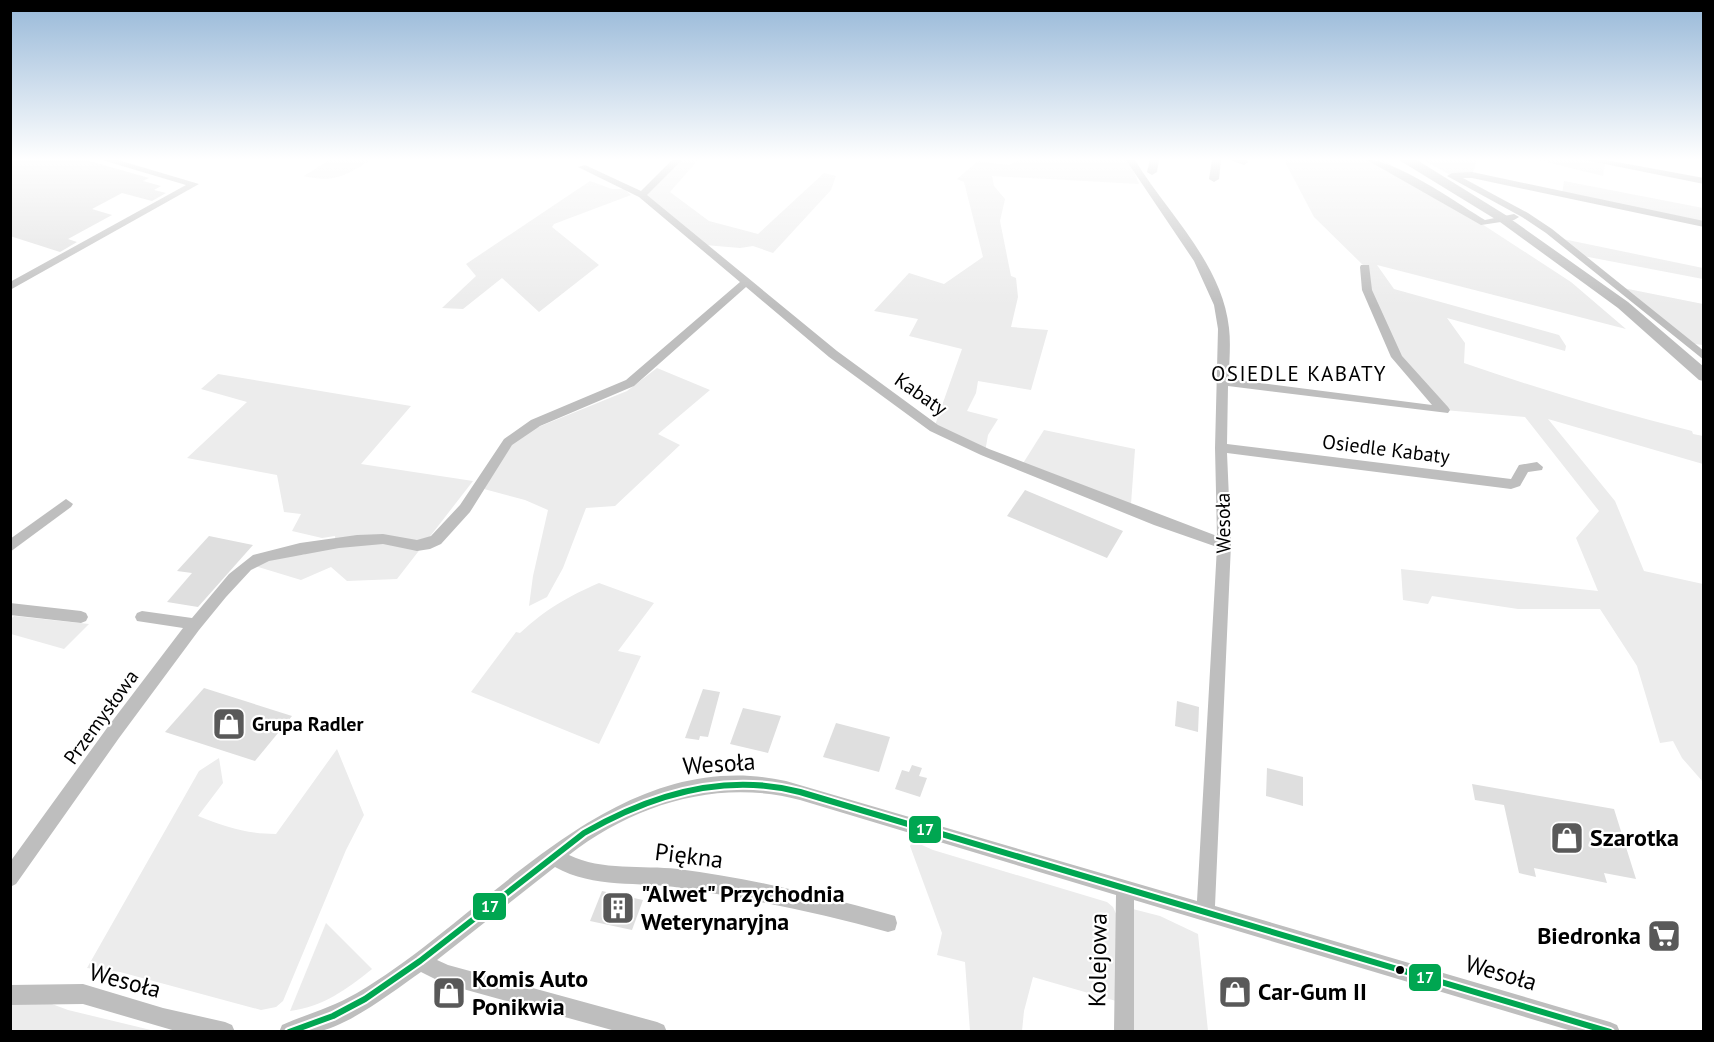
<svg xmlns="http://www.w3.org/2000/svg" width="1714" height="1042" viewBox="0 0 1714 1042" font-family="'PT Sans',sans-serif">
<rect width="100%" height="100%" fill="#fff"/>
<g fill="#ececec">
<path d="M 329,160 L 369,160 L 369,161 C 345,176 333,183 304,176 Z"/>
<path d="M 678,160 L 698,160 L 670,192 L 709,221 L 758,234 L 824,173 L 836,176 L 831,190 L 773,253 L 753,246 L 740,248 L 705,245 L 642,195 Z"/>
<path d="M 1019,160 L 1129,160 L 1139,184 L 992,176 L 994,186 L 1005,199 L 1000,221 L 1011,276 L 1016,278 L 1018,297 L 1011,327 L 1048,330 L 1031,390 L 978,381 L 976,393 L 967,411 L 998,419 L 988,435 L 985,452 L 934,428 L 962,349 L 909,336 L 918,319 L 874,311 L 909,273 L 944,284 L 983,257 L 964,182 L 957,179 L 978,161 L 1008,165 Z"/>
<path d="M 1284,160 L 1384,160 L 1571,282 L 1626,329 L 1377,265 L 1394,289 L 1559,335 L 1566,346 L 1565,351 L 1447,318 L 1465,343 L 1464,363 C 1539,389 1615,412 1692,431 L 1693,434 L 1703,436 L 1703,464 L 1548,419 L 1615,501 L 1644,571 L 1703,584 L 1703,782 L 1682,758 L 1673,741 L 1660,743 L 1637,666 L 1600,609 L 1518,609 L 1432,596 L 1428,604 L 1403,600 L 1401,569 L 1598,591 L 1576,538 L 1599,511 L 1525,417 L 1444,410 L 1397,357 L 1367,290 L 1365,267 L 1314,217 Z"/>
<path d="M 1423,160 L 1477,160 L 1472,175 L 1452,176 Z"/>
<path d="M 1538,160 L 1589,160 L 1605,164 L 1603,176 Z"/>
<path d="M 590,181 L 612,189 L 624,189 L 631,195 L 554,224 L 552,227 L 599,265 L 539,312 L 502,278 L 463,309 L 442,308 L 476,276 L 466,264 Z"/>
<path d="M 1564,181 L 1703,208 L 1703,224 L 1562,195 Z"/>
<path d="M 1558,238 L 1703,268 L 1703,279 L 1578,255 Z"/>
<path d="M 1618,287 L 1703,304 L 1703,345 L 1686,343 Z"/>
<path d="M 657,368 L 710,390 L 658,434 L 680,445 L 615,506 L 586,508 L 563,568 L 547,597 L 529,606 L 533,576 L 548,510 L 525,500 L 484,489 L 510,444 L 531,430 L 627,391 Z"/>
<path d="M 218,374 L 411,406 L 361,464 L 473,481 L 397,579 L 347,581 L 331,567 L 301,580 L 255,566 L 270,557 L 303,555 L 335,541 L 335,536 L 322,538 L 292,531 L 301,514 L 284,512 L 277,475 L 187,458 L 247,402 L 201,389 Z"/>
<path d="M 1044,430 L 1135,449 L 1131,504 L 1022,465 Z"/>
<path d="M 599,583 L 654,603 L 618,651 L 641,656 L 599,744 L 471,692 L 516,632 L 520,633 C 546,609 567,597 599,583 Z"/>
<path d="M 14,616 L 89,624 L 64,649 L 11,634 L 11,619 Z"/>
<path d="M 337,749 L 364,815 L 346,850 L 283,1001 L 276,1007 L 261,1010 L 120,972 L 87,968 L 199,771 L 219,758 L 223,783 L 198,816 C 225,827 247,834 276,834 Z"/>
<path d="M 913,841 L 933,850 L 1107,902 L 1113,907 L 1117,916 L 1116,1001 L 1033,977 L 1024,1011 L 1022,1031 L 970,1031 L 965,962 L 937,955 L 942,933 L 910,846 Z"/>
<path d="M 1125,907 L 1160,916 L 1198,934 L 1208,1031 L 1124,1032 Z"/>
<path d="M 326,923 L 372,969 C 347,989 323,1007 290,1011 Z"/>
<path d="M 25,994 L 68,1010 L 155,1031 L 11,1032 L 11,1003 Z"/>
</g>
<g fill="#dfdfdf">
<path d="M 10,160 L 86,160 L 149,178 L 143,181 L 161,186 L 154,190 L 166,193 L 152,201 L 122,193 L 92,209 L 112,215 L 68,239 L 77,242 L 60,252 L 10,236 Z"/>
<path d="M 1025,490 L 1123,531 L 1107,558 L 1007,516 Z"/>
<path d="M 209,536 L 253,545 L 198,607 L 167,602 L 192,573 L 177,571 Z"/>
<path d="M 204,688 L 292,716 L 255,761 L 165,732 Z"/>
<path d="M 703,689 L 720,692 L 708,737 L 700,736 L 699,740 L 685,738 Z"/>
<path d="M 1177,701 L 1199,707 L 1198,732 L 1175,726 Z"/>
<path d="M 743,708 L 781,716 L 768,753 L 730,744 Z"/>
<path d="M 836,723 L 890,737 L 879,772 L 823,757 Z"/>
<path d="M 912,765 L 922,768 L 919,776 L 927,778 L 920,797 L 895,789 L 902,770 L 909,772 Z"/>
<path d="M 1267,768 L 1303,777 L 1303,806 L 1266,796 Z"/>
<path d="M 1472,784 L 1614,809 L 1636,879 L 1604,873 L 1607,883 L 1534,868 L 1536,877 L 1519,873 L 1504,805 L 1475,800 Z"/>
<path d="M 602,891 L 643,900 L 632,930 L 590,921 Z"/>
</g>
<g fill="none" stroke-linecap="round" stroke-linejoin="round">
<g fill="#bebebe" fill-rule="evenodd">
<path d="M 102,160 L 118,160 L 199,184 L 10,290 L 10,282 L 186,185 Z"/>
<path d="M 672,160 L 682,160 L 647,195 L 837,351 L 938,425 L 989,449 L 1217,536 L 1215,448 L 1218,329 L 1214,305 L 1194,261 L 1126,160 L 1135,160 C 1167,213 1222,263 1229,328 C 1231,344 1229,362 1229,379 L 1432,405 L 1391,357 L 1362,290 L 1360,267 L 1361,265 L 1369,265 L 1372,290 L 1402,356 L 1448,407 L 1450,410 L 1448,413 L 1228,386 L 1227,444 L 1511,479 L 1519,465 L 1537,462 L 1543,467 L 1542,470 L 1528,472 L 1520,486 L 1511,489 L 1227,453 L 1231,544 L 1215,906 L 1610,1022 L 1617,1025 L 1620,1032 L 1575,1032 L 1134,900 L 1134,1032 L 1114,1032 L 1116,895 L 800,800 C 719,778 634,804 569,855 C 602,871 642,865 678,869 C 749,878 819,895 888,914 L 895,916 L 897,923 L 895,930 L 888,932 C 819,913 751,899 681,888 C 639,881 594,889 555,867 L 437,960 L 448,965 L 657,1022 L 664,1025 L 667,1032 L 619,1032 L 445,984 L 421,972 C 395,990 348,1027 316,1032 C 304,1033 291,1032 279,1032 L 282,1025 C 307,1014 333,1007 357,993 C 491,915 612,743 786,781 L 1197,901 L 1217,547 L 1154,525 L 981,455 L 930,431 L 829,357 L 746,287 L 634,386 L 540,426 L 512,445 L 470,512 L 441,544 L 430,549 L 417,551 L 383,544 L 339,548 L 269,561 L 251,570 L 226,597 L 199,630 L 119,738 L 16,884 L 10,887 L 10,862 L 107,728 L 183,628 L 137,621 L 135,617 L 137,613 L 142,611 L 192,618 L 229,574 L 253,555 L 300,543 L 357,535 L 383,534 L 417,540 L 431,536 L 460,505 L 504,439 L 531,420 L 626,380 L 740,282 L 639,197 L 578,167 L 585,165 L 641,191 Z"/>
<path d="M 1150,160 L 1159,160 L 1157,172 L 1152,175 L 1147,172 Z"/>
<path d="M 1212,160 L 1221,160 L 1219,179 L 1214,182 L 1209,179 Z"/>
<path d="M 1230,160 L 1247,160 L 1248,162 L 1244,165 Z"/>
<path d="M 1367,160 C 1397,160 1457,203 1485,220 L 1514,214 L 1519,217 L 1514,220 L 1481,225 Z"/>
<path d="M 1585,160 L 1606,160 L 1704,178 L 1704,184 Z"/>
<path d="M 1472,172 L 1704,221 L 1704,227 L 1472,178 L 1463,178 L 1528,213 L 1552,229 L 1704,351 L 1704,360 L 1546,233 L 1522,217 L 1447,176 L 1452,173 Z"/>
<path d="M 66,499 L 73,504 L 71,507 L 10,552 L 10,539 Z"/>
<path d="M 10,603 L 81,611 L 86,613 L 88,617 L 86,621 L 81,623 L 10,615 Z"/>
<path d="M 83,984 L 163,1008 L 225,1022 L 232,1025 L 235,1032 L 179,1032 L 83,1004 L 10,1005 L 10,985 Z"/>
</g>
<path fill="#bebebe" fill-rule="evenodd" d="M 1505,215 L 1628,302 L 1704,367 L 1704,381 L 1699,380 L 1618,308 L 1500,222 L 1499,219 Z"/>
<path fill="#bebebe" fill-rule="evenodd" d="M 1399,160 L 1417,160 L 1512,219 L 1510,222 L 1500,222 Z"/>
<g stroke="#fff" stroke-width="10">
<path id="bus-1" d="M 289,1032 L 333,1016 L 365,999 L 420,961 L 584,833 C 650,795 724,772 800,792 L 1610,1032"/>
</g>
<use href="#bus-1" stroke="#00a651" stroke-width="6"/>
</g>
<linearGradient id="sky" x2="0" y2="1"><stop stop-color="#97b8d8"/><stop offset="0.52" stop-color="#fff"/><stop offset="1" stop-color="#fff" stop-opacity="0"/></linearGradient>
<rect width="1714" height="306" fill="url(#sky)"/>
<defs>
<g id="shop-square" transform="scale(1.725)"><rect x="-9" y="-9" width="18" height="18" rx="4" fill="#595959" stroke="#fff"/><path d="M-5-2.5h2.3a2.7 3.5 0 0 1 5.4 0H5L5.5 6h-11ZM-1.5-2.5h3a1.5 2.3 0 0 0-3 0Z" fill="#fff"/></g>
<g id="building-square" transform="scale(1.725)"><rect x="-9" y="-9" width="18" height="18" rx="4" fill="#595959" stroke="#fff"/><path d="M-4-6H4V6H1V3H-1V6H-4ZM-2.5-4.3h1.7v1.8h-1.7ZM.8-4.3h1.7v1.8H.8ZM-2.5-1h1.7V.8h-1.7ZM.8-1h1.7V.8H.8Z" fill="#fff"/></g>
<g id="supermarket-square" transform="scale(1.725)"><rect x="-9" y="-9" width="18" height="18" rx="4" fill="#595959" stroke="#fff"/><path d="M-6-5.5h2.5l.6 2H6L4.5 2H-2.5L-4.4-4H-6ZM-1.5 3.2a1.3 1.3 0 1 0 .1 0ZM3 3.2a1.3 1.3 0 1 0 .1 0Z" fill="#fff"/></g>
</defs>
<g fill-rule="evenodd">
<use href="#shop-square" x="229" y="724"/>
<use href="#shop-square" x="1567" y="838"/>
<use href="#building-square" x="618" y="908"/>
<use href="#supermarket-square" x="1664" y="936"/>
<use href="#shop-square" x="1235" y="992"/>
<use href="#shop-square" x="449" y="993"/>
</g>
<circle fill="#000" stroke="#fff" stroke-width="2" cx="1400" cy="970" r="5"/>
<g text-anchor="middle" stroke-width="4.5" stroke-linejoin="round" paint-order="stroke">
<g font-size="20" fill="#000" stroke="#fff">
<text transform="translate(921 394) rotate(35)" y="7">Kabaty</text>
<text transform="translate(1386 449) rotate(7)" y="7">Osiedle Kabaty</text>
<text transform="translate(1223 523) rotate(-91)" y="7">Wesoła</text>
<text transform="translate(101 717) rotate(-54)" y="7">Przemysłowa</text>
</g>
<g font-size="20" font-weight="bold" fill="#000" stroke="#fff" text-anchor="start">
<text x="252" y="731">Grupa Radler</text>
</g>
<g font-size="21" letter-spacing="1.5" fill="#000" stroke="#fff">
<text x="1299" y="381">OSIEDLE KABATY</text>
</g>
<g font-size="24" fill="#000" stroke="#fff">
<text transform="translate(719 764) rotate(-4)" y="8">Wesoła</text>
<text transform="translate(689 856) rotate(7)" y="8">Piękna</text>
<text transform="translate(1098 960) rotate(-89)" y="8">Kolejowa</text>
<text transform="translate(1501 973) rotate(16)" y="8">Wesoła</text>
<text transform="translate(125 981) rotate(15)" y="8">Wesoła</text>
</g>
<g font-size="24" font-weight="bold" fill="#000" stroke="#fff" text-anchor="start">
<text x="1590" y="846">Szarotka</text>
<text x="641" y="902">"Alwet" Przychodnia<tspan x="641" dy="28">Weterynaryjna</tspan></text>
<text x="1641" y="944" text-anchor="end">Biedronka</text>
<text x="472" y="987">Komis Auto<tspan x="472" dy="28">Ponikwia</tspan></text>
<text x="1258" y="1000">Car-Gum II</text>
</g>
</g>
<g stroke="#fff" stroke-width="2">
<rect x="908" y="815" width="34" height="29" rx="6" fill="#00a651"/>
<rect x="472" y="892" width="35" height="29" rx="6" fill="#00a651"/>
<rect x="1408" y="963" width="34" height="29" rx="6" fill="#00a651"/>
</g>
<g font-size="16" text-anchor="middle" font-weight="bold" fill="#fff">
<text x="925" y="835">17</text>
<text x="490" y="912">17</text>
<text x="1425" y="983">17</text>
</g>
<rect width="1714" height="1042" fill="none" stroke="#000000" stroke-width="24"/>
</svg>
